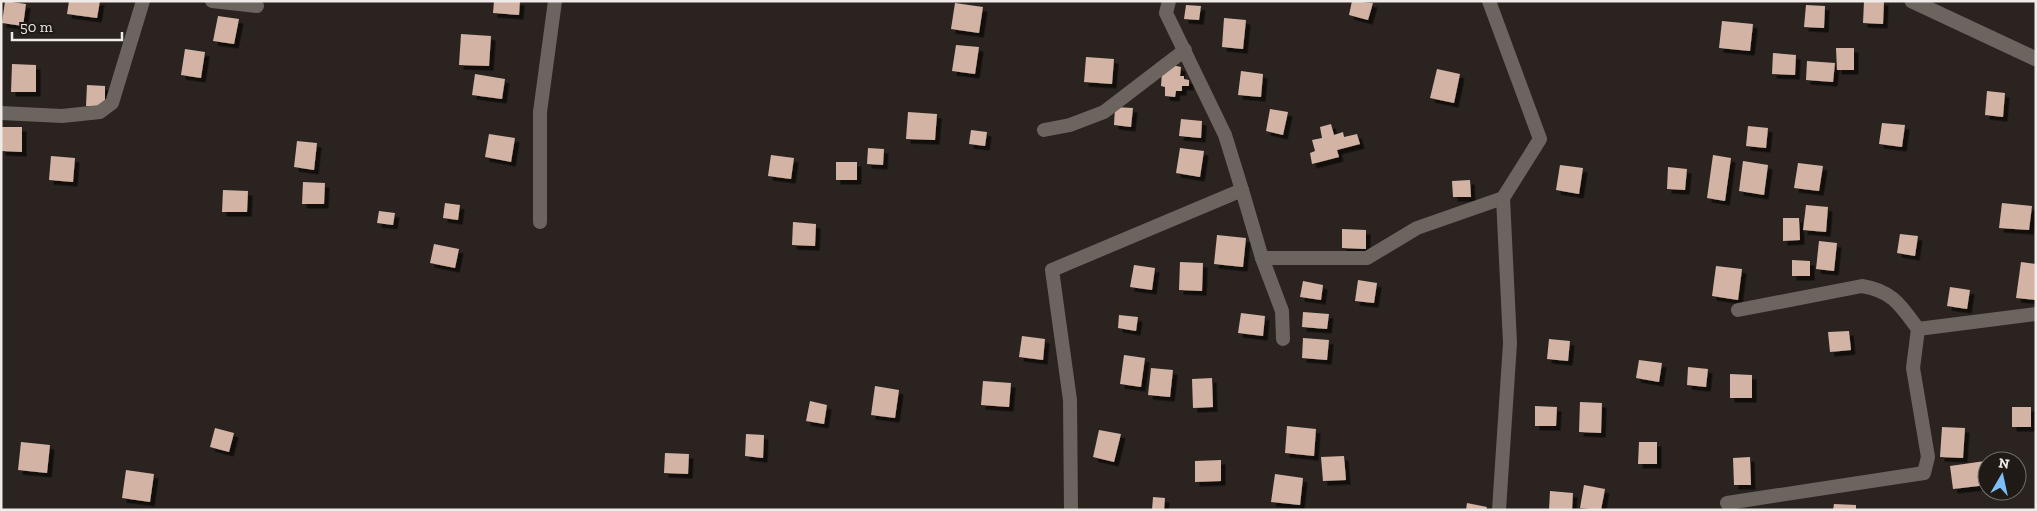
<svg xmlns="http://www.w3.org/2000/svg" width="2037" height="511" viewBox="0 0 2037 511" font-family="'Zilla Slab',serif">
<defs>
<filter id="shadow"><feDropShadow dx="4.5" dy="4.5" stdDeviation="0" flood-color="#0009"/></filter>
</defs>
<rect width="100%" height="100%" fill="#2a231f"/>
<g fill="#d3b4a4" filter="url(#shadow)">
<path d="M 5,1 L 26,4 L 23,26 L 2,23 Z"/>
<path d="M 69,1 L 100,1 L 97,18 L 67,14 Z"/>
<path d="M 494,1 L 520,1 L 519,15 L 493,13 Z"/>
<path d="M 1352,1 L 1373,3 L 1368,20 L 1349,15 Z"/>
<path d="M 1864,1 L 1884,1 L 1883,24 L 1863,23 Z"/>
<path d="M 955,3 L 983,7 L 979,33 L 951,29 Z"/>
<path d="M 1186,5 L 1201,6 L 1199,20 L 1184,19 Z"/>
<path d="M 1806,5 L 1825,6 L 1824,28 L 1804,27 Z"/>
<path d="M 218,16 L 239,19 L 234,44 L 213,41 Z"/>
<path d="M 1224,18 L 1246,20 L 1243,49 L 1222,47 Z"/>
<path d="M 1722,21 L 1753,24 L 1750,51 L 1719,48 Z"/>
<path d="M 461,34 L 491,36 L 489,66 L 459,65 Z"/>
<path d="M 956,45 L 979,47 L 975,74 L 952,71 Z"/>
<path d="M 1836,48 L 1854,48 L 1854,70 L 1837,70 Z"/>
<path d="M 185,49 L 205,52 L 201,78 L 181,75 Z"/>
<path d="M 1773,53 L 1796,55 L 1795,75 L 1772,74 Z"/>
<path d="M 1086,57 L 1114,59 L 1112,84 L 1084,82 Z"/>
<path d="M 1807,61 L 1835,63 L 1833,82 L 1806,80 Z"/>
<path d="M 12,64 L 36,65 L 36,92 L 11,92 Z"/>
<path d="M 1172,65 L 1181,67 L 1180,76 L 1184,76 L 1184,79 L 1189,80 L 1189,86 L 1182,86 L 1182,91 L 1176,91 L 1175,97 L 1165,96 L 1165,87 L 1161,86 L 1162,72 Z"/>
<path d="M 1437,69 L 1460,74 L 1454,103 L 1430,98 Z"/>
<path d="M 1241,71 L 1263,74 L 1261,97 L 1238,95 Z"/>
<path d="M 475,74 L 505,79 L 502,99 L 472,95 Z"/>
<path d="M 87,85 L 105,86 L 105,106 L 86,106 Z"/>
<path d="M 1987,91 L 2005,93 L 2003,117 L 1985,115 Z"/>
<path d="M 1115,107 L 1133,108 L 1131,127 L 1114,125 Z"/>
<path d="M 1270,109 L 1288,112 L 1283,135 L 1266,131 Z"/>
<path d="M 908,112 L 937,114 L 935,140 L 906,139 Z"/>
<path d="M 1181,119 L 1202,121 L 1201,138 L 1179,136 Z"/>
<path d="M 1882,123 L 1905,125 L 1902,147 L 1879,144 Z"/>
<path d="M 1331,124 L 1334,135 L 1343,132 L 1344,137 L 1357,134 L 1360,144 L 1337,150 L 1339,157 L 1312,164 L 1310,153 L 1315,151 L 1312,140 L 1322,138 L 1320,127 Z"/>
<path d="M 1748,126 L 1768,128 L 1766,148 L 1746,146 Z"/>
<path d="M 1,127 L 22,127 L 22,152 L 1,151 Z"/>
<path d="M 971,130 L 987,132 L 985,146 L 969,144 Z"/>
<path d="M 489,134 L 515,138 L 511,162 L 485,157 Z"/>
<path d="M 297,141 L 317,143 L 314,170 L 294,167 Z"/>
<path d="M 868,148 L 884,149 L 883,165 L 867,164 Z"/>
<path d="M 1180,148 L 1204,151 L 1200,177 L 1176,173 Z"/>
<path d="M 771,155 L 794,158 L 791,179 L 768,176 Z"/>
<path d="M 1713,155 L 1731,158 L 1725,201 L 1707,198 Z"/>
<path d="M 51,156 L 75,158 L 73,182 L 49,180 Z"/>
<path d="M 1743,161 L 1768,165 L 1764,195 L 1739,191 Z"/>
<rect x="836" y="162" width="21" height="18"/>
<path d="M 1798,163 L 1823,166 L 1819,191 L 1794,188 Z"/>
<path d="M 1560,165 L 1583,168 L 1579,194 L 1556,190 Z"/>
<path d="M 1668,167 L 1687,169 L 1685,190 L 1667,189 Z"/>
<path d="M 1470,180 L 1471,197 L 1453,197 L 1452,181 Z"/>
<path d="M 303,182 L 325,183 L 324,204 L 302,204 Z"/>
<path d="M 223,190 L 248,191 L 247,212 L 222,212 Z"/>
<path d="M 445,203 L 460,205 L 458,220 L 443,218 Z"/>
<path d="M 2002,203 L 2032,206 L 2029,230 L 1999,228 Z"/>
<path d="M 1806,205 L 1828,207 L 1826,232 L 1803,230 Z"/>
<path d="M 379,211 L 395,213 L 393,225 L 377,223 Z"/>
<path d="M 1783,218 L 1799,218 L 1800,240 L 1783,241 Z"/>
<path d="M 793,222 L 816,224 L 815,246 L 792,245 Z"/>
<path d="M 1342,229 L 1366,230 L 1366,249 L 1342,248 Z"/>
<path d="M 1900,234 L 1918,236 L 1915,256 L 1897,253 Z"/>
<path d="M 1217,235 L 1246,238 L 1243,267 L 1214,264 Z"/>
<path d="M 1819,241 L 1837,243 L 1834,271 L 1816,269 Z"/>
<path d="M 434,244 L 459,249 L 455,268 L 430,263 Z"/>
<path d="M 1792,260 L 1810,261 L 1810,276 L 1792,276 Z"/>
<path d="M 1180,262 L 1203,263 L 1202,291 L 1179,290 Z"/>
<path d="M 2021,262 L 2036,264 L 2036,300 L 2016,298 Z"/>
<path d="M 1134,265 L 1155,268 L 1152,290 L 1130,287 Z"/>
<path d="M 1716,266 L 1742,269 L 1738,300 L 1712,296 Z"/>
<path d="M 1358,280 L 1377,283 L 1374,303 L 1355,301 Z"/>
<path d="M 1303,281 L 1323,285 L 1321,300 L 1300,297 Z"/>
<path d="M 1950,287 L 1970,290 L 1967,309 L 1947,306 Z"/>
<path d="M 1303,312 L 1329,314 L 1327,329 L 1302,327 Z"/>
<path d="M 1241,313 L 1265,316 L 1263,336 L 1238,333 Z"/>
<path d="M 1119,315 L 1138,317 L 1136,331 L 1118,328 Z"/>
<path d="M 1849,331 L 1851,350 L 1830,352 L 1828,332 Z"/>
<path d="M 1022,336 L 1045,339 L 1043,360 L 1019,357 Z"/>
<path d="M 1303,338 L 1329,340 L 1327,360 L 1302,358 Z"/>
<path d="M 1549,339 L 1570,341 L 1568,361 L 1547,359 Z"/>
<path d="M 1124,355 L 1145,358 L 1141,387 L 1120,384 Z"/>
<path d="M 1639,360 L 1662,363 L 1659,382 L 1636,378 Z"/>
<path d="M 1688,367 L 1708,369 L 1706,387 L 1687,385 Z"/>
<path d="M 1151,368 L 1173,370 L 1170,397 L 1148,395 Z"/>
<path d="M 1730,374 L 1752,375 L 1752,398 L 1730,398 Z"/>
<path d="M 1212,378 L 1213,407 L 1193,408 L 1192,379 Z"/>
<path d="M 983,381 L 1011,383 L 1009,407 L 981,405 Z"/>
<path d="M 875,386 L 899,390 L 895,418 L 871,415 Z"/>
<path d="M 810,401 L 827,405 L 824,424 L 806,421 Z"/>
<path d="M 1580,402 L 1602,403 L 1601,433 L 1579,432 Z"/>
<path d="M 1535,406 L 1557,407 L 1556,426 L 1535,426 Z"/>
<rect x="2012" y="407" width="19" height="20"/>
<path d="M 1287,426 L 1316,429 L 1314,456 L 1285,453 Z"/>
<path d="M 1942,427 L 1965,428 L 1963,458 L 1940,457 Z"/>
<path d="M 215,428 L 234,433 L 229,452 L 210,447 Z"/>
<path d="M 1099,430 L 1121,434 L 1114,462 L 1093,457 Z"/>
<path d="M 746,434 L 764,435 L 763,458 L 745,456 Z"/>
<path d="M 21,442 L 50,445 L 47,473 L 18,470 Z"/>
<path d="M 1639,442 L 1657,442 L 1657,464 L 1638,464 Z"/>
<path d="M 665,453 L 689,454 L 688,474 L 664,473 Z"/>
<path d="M 1344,456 L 1346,480 L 1323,481 L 1321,457 Z"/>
<path d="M 1750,457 L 1751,485 L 1734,485 L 1733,458 Z"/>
<path d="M 1221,460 L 1221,481 L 1195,482 L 1195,461 Z"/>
<path d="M 1985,461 L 1987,485 L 1953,489 L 1950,466 Z"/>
<path d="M 126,470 L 154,474 L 150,502 L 122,498 Z"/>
<path d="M 1275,474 L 1303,478 L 1300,505 L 1271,502 Z"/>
<path d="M 1584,485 L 1605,489 L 1601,510 L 1580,508 Z"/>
<path d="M 1550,491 L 1573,493 L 1572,510 L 1549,510 Z"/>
<path d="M 1153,497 L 1165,498 L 1164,510 L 1152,510 Z"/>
<path d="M 1467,503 L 1487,507 L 1486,510 L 1466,510 Z"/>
<path d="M 1834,504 L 1856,505 L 1856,510 L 1833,510 Z"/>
</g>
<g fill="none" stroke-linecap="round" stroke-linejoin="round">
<g stroke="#6c645f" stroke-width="14">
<path d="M 212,1 L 257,6"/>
<path d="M 1169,1 L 1166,13 L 1225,135 L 1242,190"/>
<path d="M 1,113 L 62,116 L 100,112 L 112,103 L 143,1"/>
<path d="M 1044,130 L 1070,125 L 1104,112 L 1185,50"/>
<path d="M 540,222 L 540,112 L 555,1"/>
<path d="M 1262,258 L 1282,311 L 1283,339"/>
<path d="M 1918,329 L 2036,314"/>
<path d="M 1727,503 L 1924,473 L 1928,457 L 1913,368 L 1918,329 C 1901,306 1893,291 1862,286 L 1738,310"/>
<path d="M 1071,510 L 1070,400 L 1052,270 L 1242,190 L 1262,258 L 1367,258 L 1417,228 L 1503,198 L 1540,139 L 1489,1"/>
<path d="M 1499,510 L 1510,343 L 1503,198"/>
</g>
<path stroke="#6c645f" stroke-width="15" d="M 1912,1 L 2036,59"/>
</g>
<rect width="2037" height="511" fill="none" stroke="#f0ebe9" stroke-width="5"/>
<g transform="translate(2002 476) rotate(9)"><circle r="24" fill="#201a16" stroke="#736e6a"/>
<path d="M0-4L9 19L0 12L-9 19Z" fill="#7dbef9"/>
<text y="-8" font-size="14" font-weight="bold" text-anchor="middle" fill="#f0ebe9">N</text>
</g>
<path d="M12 32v8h110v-8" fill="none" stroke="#f0ebe9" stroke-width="2.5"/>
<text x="20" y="32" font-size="15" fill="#f0ebe9" stroke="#201a16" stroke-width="4" paint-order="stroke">50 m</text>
</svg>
